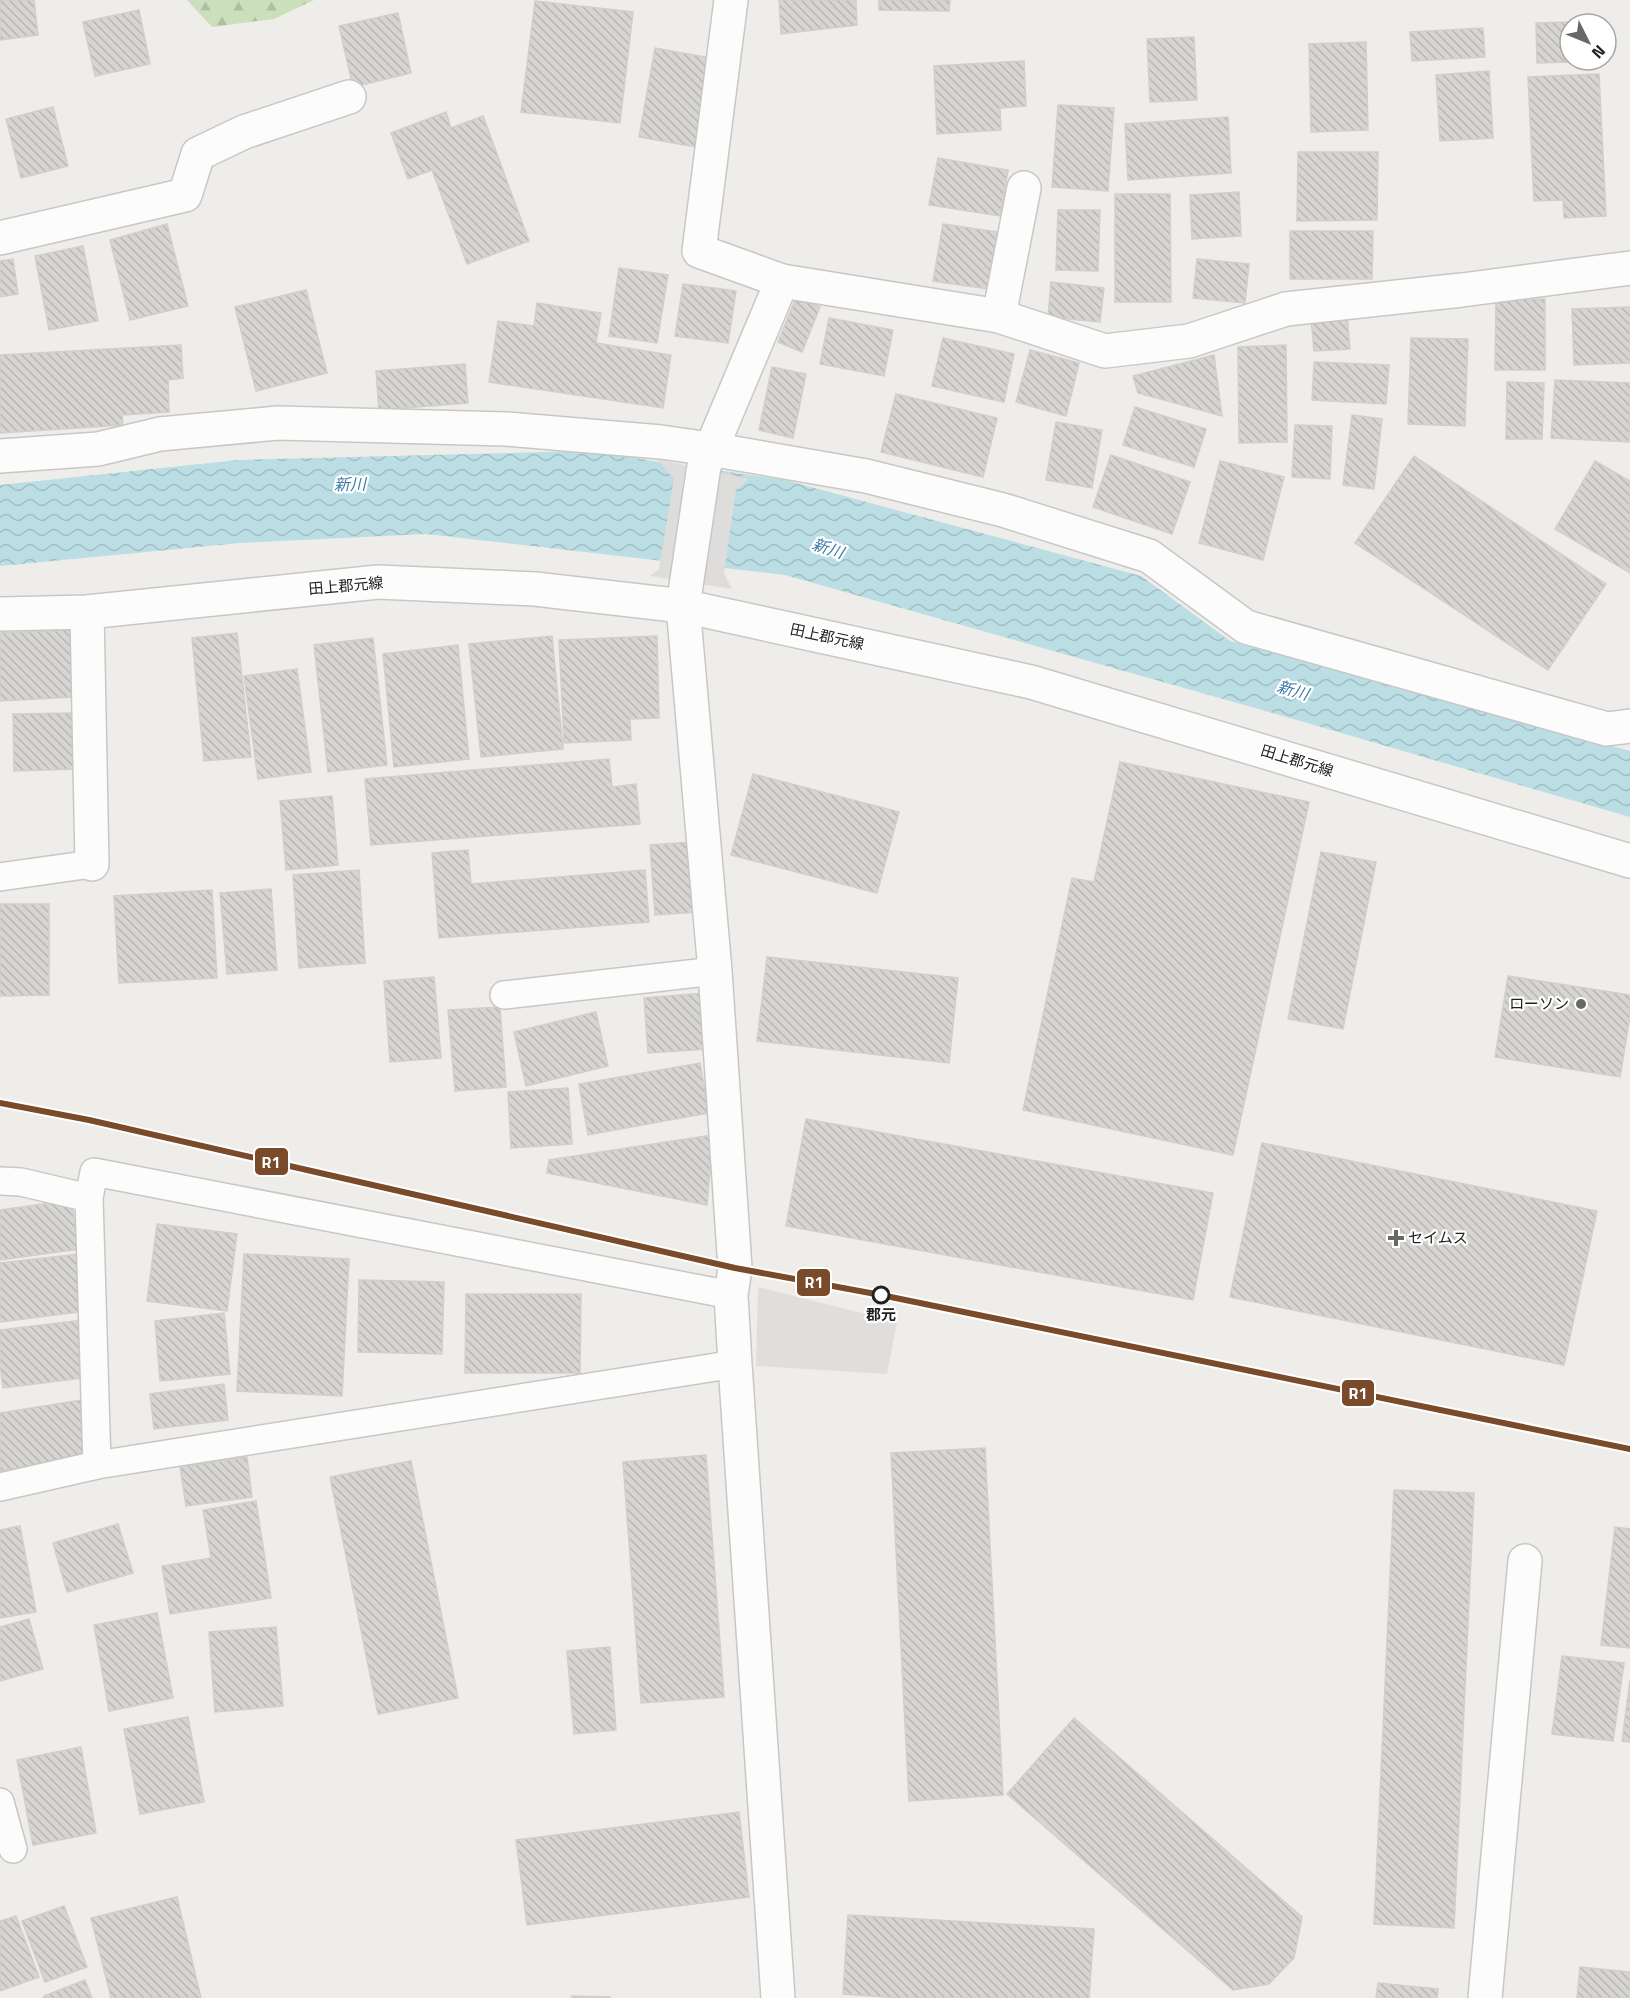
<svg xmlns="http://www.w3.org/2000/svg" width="1630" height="1998" viewBox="0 0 1630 1998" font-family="'Titillium Web','Noto Sans JP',sans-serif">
<defs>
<pattern id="forest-firs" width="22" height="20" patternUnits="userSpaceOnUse" patternTransform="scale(1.5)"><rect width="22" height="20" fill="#cbdfbd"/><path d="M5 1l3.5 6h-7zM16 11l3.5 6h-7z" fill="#aebfa2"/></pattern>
<pattern id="water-waves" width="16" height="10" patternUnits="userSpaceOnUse" patternTransform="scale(1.5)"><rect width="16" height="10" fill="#badee4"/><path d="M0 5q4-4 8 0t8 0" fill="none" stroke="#a0bec3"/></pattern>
<pattern id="building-back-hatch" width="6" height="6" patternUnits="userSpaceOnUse" patternTransform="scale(1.5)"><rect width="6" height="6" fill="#d7d5d2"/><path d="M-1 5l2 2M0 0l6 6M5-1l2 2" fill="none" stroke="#b8b7b4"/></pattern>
</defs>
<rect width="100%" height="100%" fill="#efedea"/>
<path fill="url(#forest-firs)" d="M 187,0 L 314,0 L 274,19 L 212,27 Z"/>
<path fill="#dfdedd" d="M 758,1287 L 897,1322 L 887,1374 L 756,1366 Z"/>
<path fill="url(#water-waves)" d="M 585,451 L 785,480 L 1141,576 L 1230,641 L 1630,751 L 1630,817 L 1262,710 L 785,575 L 426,534 L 240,543 L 0,566 L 0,485 L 238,460 Z"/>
<path fill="#dedddc" d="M 657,459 L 749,479 L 736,490 L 724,573 L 732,589 L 650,576 L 659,569 L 674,479 Z"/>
<g fill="url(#building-back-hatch)" stroke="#d3cecb" stroke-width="1.5">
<path d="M 0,0 L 34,0 L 38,35 L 0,40 Z"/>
<path d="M 779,0 L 856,0 L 857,25 L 781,34 Z"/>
<path d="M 879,0 L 950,0 L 949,11 L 879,10 Z"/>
<path d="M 535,1 L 633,12 L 620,123 L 521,112 Z"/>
<path d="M 139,10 L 150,64 L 95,76 L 83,22 Z"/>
<path d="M 398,13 L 411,73 L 353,87 L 339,26 Z"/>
<path d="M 1603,21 L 1603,24 L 1570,24 L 1570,60 L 1604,61 L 1537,63 L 1536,23 Z"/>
<path d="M 1483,28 L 1485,57 L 1412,61 L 1410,32 Z"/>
<path d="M 1194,37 L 1197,100 L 1150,102 L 1147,39 Z"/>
<path d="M 1366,42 L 1368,130 L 1311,132 L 1309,44 Z"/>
<path d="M 655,48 L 711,58 L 695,147 L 639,137 Z"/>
<path d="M 1024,61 L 1026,106 L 1000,108 L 1001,130 L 937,134 L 934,66 Z"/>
<path d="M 1489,71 L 1493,138 L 1440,141 L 1436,75 Z"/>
<path d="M 1599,74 L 1606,216 L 1564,218 L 1563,200 L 1534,201 L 1528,77 Z"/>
<path d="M 1058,105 L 1114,108 L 1108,191 L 1052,187 Z"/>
<path d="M 53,107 L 68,166 L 21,178 L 6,119 Z"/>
<path d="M 446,112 L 451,128 L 483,116 L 529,241 L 467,264 L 432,170 L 408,179 L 391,133 Z"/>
<path d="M 1228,117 L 1231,173 L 1128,180 L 1125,124 Z"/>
<path d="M 1298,152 L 1378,152 L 1377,220 L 1297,221 Z"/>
<path d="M 938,158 L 1008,170 L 1000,216 L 929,205 Z"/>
<path d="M 1239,192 L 1241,236 L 1192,239 L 1190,195 Z"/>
<path d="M 1115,194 L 1170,194 L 1171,302 L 1115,302 Z"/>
<path d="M 1058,210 L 1100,210 L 1098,271 L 1056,270 Z"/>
<path d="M 167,224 L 188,306 L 130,320 L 110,240 Z"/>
<path d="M 943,224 L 997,232 L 988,289 L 933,281 Z"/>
<path d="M 1290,231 L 1373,231 L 1372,279 L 1290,279 Z"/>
<path d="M 83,246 L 98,321 L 49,330 L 35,256 Z"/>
<path d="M 13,259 L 18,294 L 0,297 L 0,261 Z"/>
<path d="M 1197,259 L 1249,264 L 1245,303 L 1193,298 Z"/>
<path d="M 619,268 L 668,275 L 657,343 L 609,336 Z"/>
<path d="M 1051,282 L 1104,288 L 1100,322 L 1048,317 Z"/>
<path d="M 683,284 L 736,291 L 728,343 L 675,336 Z"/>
<path d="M 306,290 L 327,373 L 256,391 L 235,307 Z"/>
<path d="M 796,298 L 820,307 L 802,352 L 778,342 Z"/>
<path d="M 1545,299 L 1545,370 L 1495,370 L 1496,300 Z"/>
<path d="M 537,303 L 601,313 L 596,343 L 671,355 L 663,408 L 489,382 L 498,321 L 534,326 Z"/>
<path d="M 1630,307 L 1630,363 L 1574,365 L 1572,309 Z"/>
<path d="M 1347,315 L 1350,349 L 1314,351 L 1311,318 Z"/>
<path d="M 829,318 L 893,330 L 884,376 L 820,364 Z"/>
<path d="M 943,338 L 1014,354 L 1004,402 L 932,386 Z"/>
<path d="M 1411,338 L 1468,339 L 1465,426 L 1408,424 Z"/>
<path d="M 181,345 L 183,378 L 168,380 L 169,412 L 122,415 L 123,425 L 0,433 L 0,355 Z"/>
<path d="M 1286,345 L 1287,442 L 1239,443 L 1238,347 Z"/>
<path d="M 1030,350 L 1079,363 L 1066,416 L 1016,402 Z"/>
<path d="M 1214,355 L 1222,416 L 1138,393 L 1133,376 Z"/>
<path d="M 1314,362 L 1389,365 L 1386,404 L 1312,400 Z"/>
<path d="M 465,364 L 468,403 L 379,410 L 376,371 Z"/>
<path d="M 772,367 L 806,374 L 793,438 L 759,430 Z"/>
<path d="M 1555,380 L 1630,383 L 1629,442 L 1551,438 Z"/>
<path d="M 1507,382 L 1544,383 L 1542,439 L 1506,439 Z"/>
<path d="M 896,394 L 997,418 L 983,477 L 881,452 Z"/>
<path d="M 1135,407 L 1206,429 L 1194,467 L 1123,445 Z"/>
<path d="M 1352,415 L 1382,419 L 1374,489 L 1343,485 Z"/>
<path d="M 1056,422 L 1102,430 L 1092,488 L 1046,480 Z"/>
<path d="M 1295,425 L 1332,426 L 1330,479 L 1292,477 Z"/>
<path d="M 1111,455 L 1190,482 L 1172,534 L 1093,507 Z"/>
<path d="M 1414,456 L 1606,584 L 1548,670 L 1355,543 Z"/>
<path d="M 1220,461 L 1284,477 L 1263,560 L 1199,543 Z"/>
<path d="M 1595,461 L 1630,481 L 1630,573 L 1555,529 Z"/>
<path d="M 70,630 L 73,697 L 0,701 L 0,633 Z"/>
<path d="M 237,633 L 251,757 L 204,761 L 192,638 Z"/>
<path d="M 552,636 L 563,749 L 481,757 L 469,644 Z"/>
<path d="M 657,636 L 659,718 L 630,719 L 631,740 L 564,743 L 559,640 Z"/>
<path d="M 373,638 L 387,765 L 328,772 L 314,645 Z"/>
<path d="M 458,645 L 469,759 L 394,767 L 383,654 Z"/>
<path d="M 297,669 L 311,772 L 258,779 L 244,676 Z"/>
<path d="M 76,713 L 77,769 L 14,771 L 13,714 Z"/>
<path d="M 609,759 L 612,787 L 636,784 L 640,824 L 371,845 L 365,779 Z"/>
<path d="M 1120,762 L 1309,802 L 1233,1155 L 1023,1110 L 1072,878 L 1094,882 Z"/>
<path d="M 753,774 L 899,812 L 877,893 L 731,855 Z"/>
<path d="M 332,796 L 338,865 L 286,870 L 280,801 Z"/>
<path d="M 692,842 L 698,912 L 655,915 L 650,845 Z"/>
<path d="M 468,850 L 471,884 L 645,870 L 649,922 L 439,938 L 432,853 Z"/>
<path d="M 1321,852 L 1376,862 L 1343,1029 L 1288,1019 Z"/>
<path d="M 359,870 L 365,963 L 299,968 L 293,875 Z"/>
<path d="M 271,889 L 277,970 L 227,974 L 220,893 Z"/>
<path d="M 212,890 L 217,978 L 119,983 L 114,896 Z"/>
<path d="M 0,904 L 49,904 L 49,995 L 0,996 Z"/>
<path d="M 767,957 L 958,978 L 949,1063 L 757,1041 Z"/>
<path d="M 1508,976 L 1630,995 L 1630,1016 L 1620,1077 L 1495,1057 Z"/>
<path d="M 434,977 L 441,1058 L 390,1062 L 384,981 Z"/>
<path d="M 703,993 L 707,1049 L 648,1053 L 644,998 Z"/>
<path d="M 500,1007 L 506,1087 L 455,1091 L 448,1010 Z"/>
<path d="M 596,1012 L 608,1066 L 526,1086 L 514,1032 Z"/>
<path d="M 700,1063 L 709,1113 L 588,1135 L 579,1084 Z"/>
<path d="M 568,1088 L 572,1144 L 511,1148 L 508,1092 Z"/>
<path d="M 806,1119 L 1213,1193 L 1193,1300 L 786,1226 Z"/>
<path d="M 713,1135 L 707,1205 L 547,1173 L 549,1160 Z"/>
<path d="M 1262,1143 L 1597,1211 L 1564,1365 L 1230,1297 Z"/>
<path d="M 71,1200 L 79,1249 L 0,1260 L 0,1210 Z"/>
<path d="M 157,1224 L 237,1234 L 227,1311 L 147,1301 Z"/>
<path d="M 79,1254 L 86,1311 L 0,1322 L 0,1263 Z"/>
<path d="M 244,1254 L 349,1259 L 342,1396 L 237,1391 Z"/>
<path d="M 359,1280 L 444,1282 L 442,1354 L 358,1352 Z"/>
<path d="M 466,1294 L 581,1294 L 580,1373 L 465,1373 Z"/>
<path d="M 224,1313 L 230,1374 L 160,1381 L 155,1321 Z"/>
<path d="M 83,1320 L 90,1377 L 3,1388 L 0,1365 L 0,1330 Z"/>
<path d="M 224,1384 L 228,1420 L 154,1429 L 150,1394 Z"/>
<path d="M 87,1399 L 95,1457 L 0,1471 L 0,1413 Z"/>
<path d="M 985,1448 L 1003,1795 L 909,1801 L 891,1453 Z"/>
<path d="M 706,1455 L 724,1697 L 641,1703 L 623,1462 Z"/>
<path d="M 247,1457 L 252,1497 L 186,1506 L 180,1467 Z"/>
<path d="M 411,1461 L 458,1698 L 378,1714 L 330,1477 Z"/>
<path d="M 1394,1490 L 1474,1493 L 1454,1928 L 1374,1924 Z"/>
<path d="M 256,1501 L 271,1598 L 170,1614 L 162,1566 L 211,1558 L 203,1510 Z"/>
<path d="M 118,1524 L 133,1573 L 67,1592 L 53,1543 Z"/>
<path d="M 20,1526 L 36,1612 L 0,1618 L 0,1530 Z"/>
<path d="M 1615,1527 L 1630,1529 L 1630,1648 L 1601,1645 Z"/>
<path d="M 157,1613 L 173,1698 L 109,1711 L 94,1625 Z"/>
<path d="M 29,1619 L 43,1669 L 0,1681 L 0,1627 Z"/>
<path d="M 276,1627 L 283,1706 L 215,1712 L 209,1632 Z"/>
<path d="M 610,1647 L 616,1730 L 574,1734 L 567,1651 Z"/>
<path d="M 1562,1656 L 1624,1663 L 1613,1741 L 1552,1734 Z"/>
<path d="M 1630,1680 L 1630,1742 L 1622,1741 Z"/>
<path d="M 188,1717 L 204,1802 L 140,1814 L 124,1729 Z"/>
<path d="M 1074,1718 L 1302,1917 L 1294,1958 L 1269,1984 L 1233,1990 L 1007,1794 Z"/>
<path d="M 81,1747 L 96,1833 L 33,1845 L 17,1760 Z"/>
<path d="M 739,1812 L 749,1897 L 527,1925 L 516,1840 Z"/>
<path d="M 177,1897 L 201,1998 L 111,1998 L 91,1918 Z"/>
<path d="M 64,1906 L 87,1967 L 45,1982 L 22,1921 Z"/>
<path d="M 848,1915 L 1094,1929 L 1089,1998 L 900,1998 L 843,1994 Z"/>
<path d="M 16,1916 L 39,1977 L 0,1991 L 0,1921 Z"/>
<path d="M 1580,1967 L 1630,1972 L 1630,1998 L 1577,1998 Z"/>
<path d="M 85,1980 L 92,1998 L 44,1998 L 44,1996 Z"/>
<path d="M 1378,1983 L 1438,1989 L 1437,1998 L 1376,1998 Z"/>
<path d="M 572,1996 L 611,1997 L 572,1998 Z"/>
</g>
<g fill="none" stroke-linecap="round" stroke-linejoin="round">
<g stroke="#c8c7c6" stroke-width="30">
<g id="lane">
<path d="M 0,877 L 92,864"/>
<path d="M 504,995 L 715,971"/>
<path d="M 0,1181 L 21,1182 L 89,1198"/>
<path d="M 97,1465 L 89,1198 L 94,1172 L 731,1295"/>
<path d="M 0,1487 L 97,1465 L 735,1364"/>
<path d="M 0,1802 L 13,1849"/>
</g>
</g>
<g stroke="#c8c7c6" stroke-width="36">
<g id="street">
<path d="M 731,0 L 699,251 L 782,281 L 704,466 L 683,606 L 715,971 L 735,1268 L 731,1295 L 735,1364 L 778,1998"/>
<path d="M 0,238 L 185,195 L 198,154 L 244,132 L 349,97"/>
<path d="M 782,281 L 999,316 L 1105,351 L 1189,341 L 1286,309 L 1462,290 L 1630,268"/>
<path d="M 999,316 L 1024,188"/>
<path d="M 0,456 L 98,449 L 160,434 L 278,423 L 506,429 L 661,442 L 710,449 L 866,476 L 1003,510 L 1149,556 L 1246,627 L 1607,729 L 1630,726"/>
<path d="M 87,612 L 92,864"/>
<path d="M 0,614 L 87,612 L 378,582 L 535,589 L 683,606 L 1031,682 L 1630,861"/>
<path d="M 1485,1998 L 1525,1561"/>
</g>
</g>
<use href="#lane" stroke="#fdfcfc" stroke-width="27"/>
<use href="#street" stroke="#fdfcfc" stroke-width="33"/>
<g stroke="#fff" stroke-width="10">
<path id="rail-1" d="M 0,1103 L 89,1120 L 735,1268 L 881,1295 L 1630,1449"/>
</g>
<use href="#rail-1" stroke="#7a4b2a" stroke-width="6"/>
</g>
<g fill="#696867" stroke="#fff" stroke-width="2">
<circle cx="1581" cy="1004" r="6"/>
<path d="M1393 1229h6v6h6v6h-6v6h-6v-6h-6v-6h6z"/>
</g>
<circle fill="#fff" stroke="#212121" stroke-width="3" cx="881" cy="1295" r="8"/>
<g text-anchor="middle" stroke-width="4.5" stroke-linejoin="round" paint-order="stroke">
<g font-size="15" fill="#212121" stroke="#fff">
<text transform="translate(346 586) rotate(-5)" y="5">田上郡元線</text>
<text transform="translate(827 637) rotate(12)" y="5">田上郡元線</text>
<text transform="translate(1297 761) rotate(17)" y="5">田上郡元線</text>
</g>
<g font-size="15" fill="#212121" stroke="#fff" text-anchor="end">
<text x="1569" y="1009">ローソン</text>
<text x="1408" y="1243" text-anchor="start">セイムス</text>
</g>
<g font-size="15" font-weight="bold" fill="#212121" stroke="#fff">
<text x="881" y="1320">郡元</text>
</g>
<g font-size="16" font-style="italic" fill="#3f7aa8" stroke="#fff">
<text transform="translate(350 484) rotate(-1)" y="6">新川</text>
<text transform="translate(828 548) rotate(18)" y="6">新川</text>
<text transform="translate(1293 690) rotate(16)" y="6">新川</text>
</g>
</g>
<g stroke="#fff" stroke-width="2">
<rect x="254" y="1147" width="35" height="29" rx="6" fill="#7a4b2a"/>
<rect x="796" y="1268" width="35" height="29" rx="6" fill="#7a4b2a"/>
<rect x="1341" y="1379" width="34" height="28" rx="6" fill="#7a4b2a"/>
</g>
<g font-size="16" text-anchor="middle" font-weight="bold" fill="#fff">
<text x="271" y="1168">R1</text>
<text x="814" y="1288">R1</text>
<text x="1358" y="1399">R1</text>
</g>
<g transform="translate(1588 42) rotate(133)"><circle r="28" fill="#ffffff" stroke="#a6a6a6" stroke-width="1.5"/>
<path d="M0-4.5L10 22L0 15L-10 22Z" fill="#696867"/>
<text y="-9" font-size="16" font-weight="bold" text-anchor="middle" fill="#212121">N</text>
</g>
</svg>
